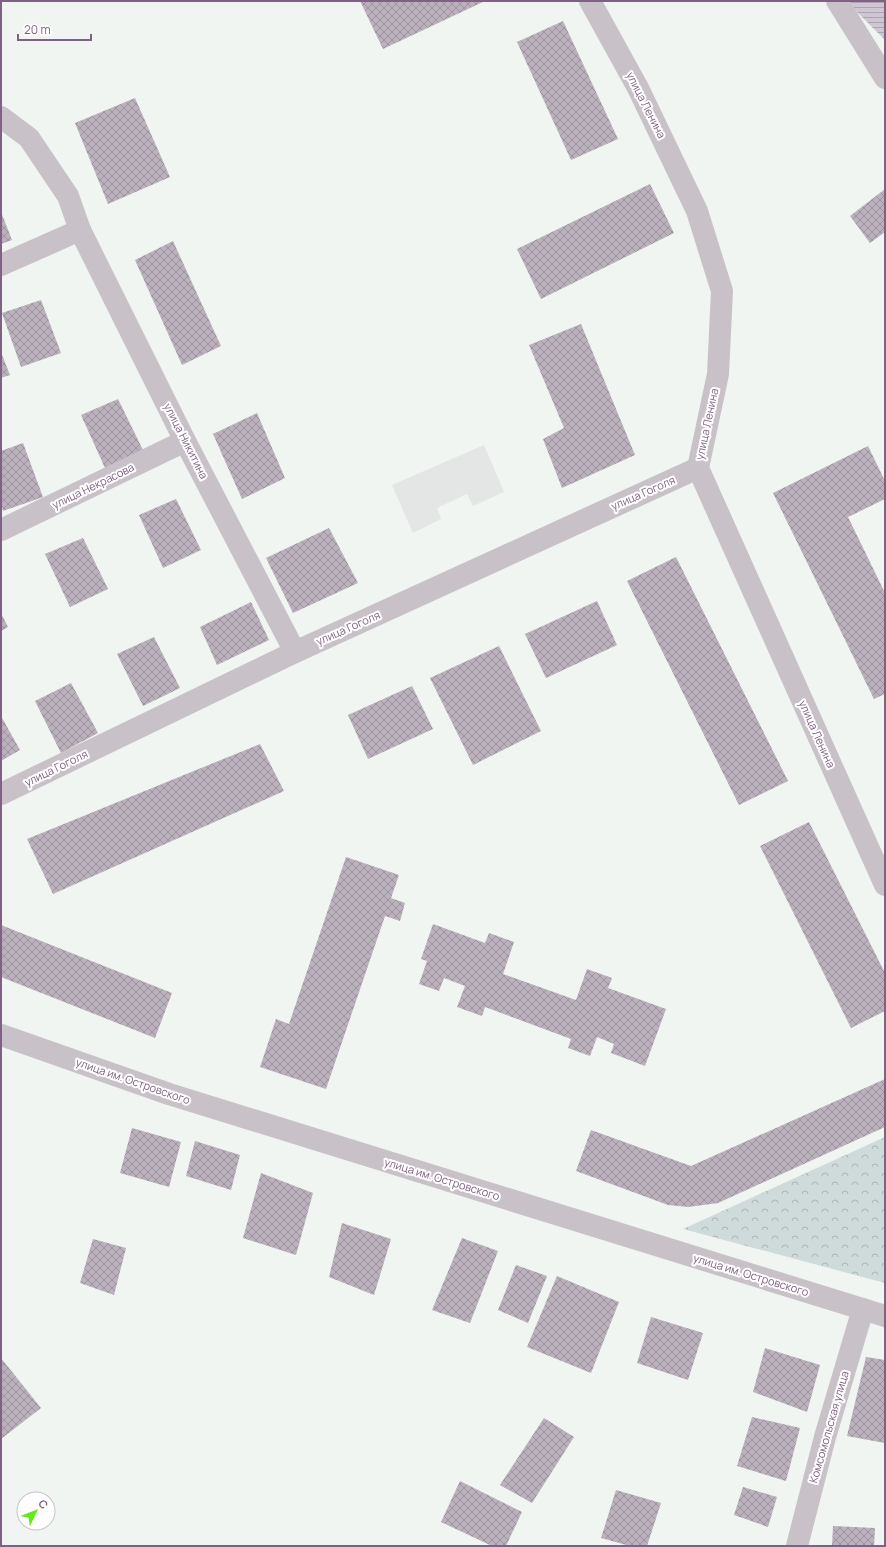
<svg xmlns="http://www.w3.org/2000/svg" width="886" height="1547" viewBox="0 0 886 1547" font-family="Manrope,sans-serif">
<defs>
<pattern id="park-crowns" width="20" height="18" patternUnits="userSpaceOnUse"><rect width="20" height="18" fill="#cfdada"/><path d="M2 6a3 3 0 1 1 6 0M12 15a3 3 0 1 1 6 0" fill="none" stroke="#adb4b6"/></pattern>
<pattern id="water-rules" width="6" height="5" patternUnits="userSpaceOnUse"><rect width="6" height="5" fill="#cfc6d4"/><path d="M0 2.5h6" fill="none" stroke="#ada4b1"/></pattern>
<pattern id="building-cross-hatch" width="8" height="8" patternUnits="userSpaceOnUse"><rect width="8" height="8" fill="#bbb1bd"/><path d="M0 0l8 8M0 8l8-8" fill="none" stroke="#9d939f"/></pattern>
</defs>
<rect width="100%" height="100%" fill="#f0f5f2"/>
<path fill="#e4e5e5" d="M 484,445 L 504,492 L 473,506 L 467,494 L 437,508 L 441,519 L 413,533 L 392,485 Z"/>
<path fill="url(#park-crowns)" d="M 885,1137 L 885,1283 L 683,1229 Z"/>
<path fill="url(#water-rules)" d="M 846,1 L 885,1 L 885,40 Z"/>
<g fill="url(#building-cross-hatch)">
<path d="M 360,1 L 485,1 L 383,49 Z"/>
<path d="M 563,21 L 618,139 L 571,160 L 517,42 Z"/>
<path d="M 135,98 L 170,177 L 108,204 L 75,123 Z"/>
<path d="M 650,184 L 674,233 L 541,299 L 517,249 Z"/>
<path d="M 885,189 L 885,232 L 870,243 L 850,216 Z"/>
<path d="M 1,212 L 12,240 L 1,244 Z"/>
<path d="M 173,241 L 221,346 L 182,365 L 135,260 Z"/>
<path d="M 41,300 L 61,353 L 21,367 L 2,313 Z"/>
<path d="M 581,324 L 635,455 L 562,488 L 543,439 L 564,428 L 529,345 Z"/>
<path d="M 1,352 L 10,375 L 1,378 Z"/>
<path d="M 118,399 L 143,450 L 105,468 L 81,415 Z"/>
<path d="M 257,413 L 285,478 L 242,499 L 213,434 Z"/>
<path d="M 23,443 L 43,497 L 3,511 L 1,504 L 1,451 Z"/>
<path d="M 868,446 L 885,481 L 885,499 L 848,517 L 885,593 L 885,694 L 874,699 L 773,493 Z"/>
<path d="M 176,499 L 201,550 L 163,568 L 139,515 Z"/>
<path d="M 329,528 L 358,583 L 293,613 L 266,558 Z"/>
<path d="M 83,538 L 108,589 L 70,607 L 45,554 Z"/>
<path d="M 676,557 L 788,781 L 739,805 L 627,581 Z"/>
<path d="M 597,601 L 617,645 L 546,678 L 525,634 Z"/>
<path d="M 251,602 L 269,640 L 217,665 L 200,627 Z"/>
<path d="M 1,613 L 8,627 L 1,631 Z"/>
<path d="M 154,637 L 180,688 L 143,706 L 117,654 Z"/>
<path d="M 499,646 L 541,731 L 473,765 L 430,678 Z"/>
<path d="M 71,683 L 98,733 L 61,753 L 35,701 Z"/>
<path d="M 412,686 L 433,729 L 368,759 L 348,715 Z"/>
<path d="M 1,716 L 20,750 L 1,761 Z"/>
<path d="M 260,744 L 284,791 L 53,894 L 27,839 Z"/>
<path d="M 809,822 L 885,973 L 885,1011 L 851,1028 L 760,846 Z"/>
<path d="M 346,857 L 399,875 L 391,898 L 405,903 L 400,921 L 385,916 L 326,1089 L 260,1067 L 276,1019 L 289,1024 Z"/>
<path d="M 433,924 L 485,943 L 489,933 L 514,942 L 503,974 L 576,1000 L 587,969 L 612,978 L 608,988 L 666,1009 L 645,1066 L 611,1053 L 614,1044 L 597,1037 L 590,1056 L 568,1048 L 571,1039 L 485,1007 L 482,1016 L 457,1007 L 465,986 L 444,978 L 439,991 L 419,984 L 427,961 L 421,959 Z"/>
<path d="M 1,925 L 172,993 L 155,1038 L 1,977 Z"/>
<path d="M 885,1079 L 885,1127 L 718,1203 L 688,1207 L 668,1205 L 576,1171 L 591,1130 L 691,1166 Z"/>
<path d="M 132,1128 L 181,1142 L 169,1187 L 120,1173 Z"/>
<path d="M 195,1141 L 240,1155 L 231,1190 L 186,1176 Z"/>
<path d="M 261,1173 L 313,1193 L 296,1255 L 243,1238 Z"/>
<path d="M 342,1223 L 391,1239 L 374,1295 L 329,1277 Z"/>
<path d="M 462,1238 L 498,1251 L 470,1323 L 432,1310 Z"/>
<path d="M 93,1239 L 126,1248 L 114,1295 L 80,1283 Z"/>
<path d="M 516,1265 L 547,1276 L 528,1323 L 498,1310 Z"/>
<path d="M 557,1276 L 619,1302 L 591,1373 L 527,1347 Z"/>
<path d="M 651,1317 L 703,1333 L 688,1380 L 637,1363 Z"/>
<path d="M 765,1348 L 820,1365 L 807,1412 L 753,1392 Z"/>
<path d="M 866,1357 L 885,1360 L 885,1443 L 847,1436 Z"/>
<path d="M 1,1358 L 41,1408 L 1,1439 Z"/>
<path d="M 752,1417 L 800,1428 L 786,1481 L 737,1466 Z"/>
<path d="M 544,1418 L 574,1437 L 532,1503 L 500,1485 Z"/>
<path d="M 460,1481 L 522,1512 L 506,1546 L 492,1546 L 441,1522 Z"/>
<path d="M 743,1487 L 777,1497 L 768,1527 L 734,1515 Z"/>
<path d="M 616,1490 L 661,1503 L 647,1546 L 630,1546 L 601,1538 Z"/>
<path d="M 833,1526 L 875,1528 L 874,1546 L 832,1546 Z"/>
</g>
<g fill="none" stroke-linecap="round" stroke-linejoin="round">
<g stroke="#c8c1c8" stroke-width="22">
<path d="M 590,1 L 638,88 L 697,211 L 722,291 L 718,374 L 698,468 L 885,885"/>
<path d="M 837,1 L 885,78"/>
<path d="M 1,117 L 29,138 L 68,196 L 80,230 L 185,441 L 295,652"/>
<path d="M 1,265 L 80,230"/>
<path d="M 1,530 L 185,441"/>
<path d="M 1,794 L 295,652 L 698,468"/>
<path d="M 797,1546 L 825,1437 L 863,1309"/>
</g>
<path stroke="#c8c1c8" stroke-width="22" d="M 1,1035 L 169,1094 L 885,1316"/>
</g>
<g text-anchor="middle" stroke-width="4" stroke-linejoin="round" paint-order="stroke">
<g font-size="11" fill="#7f6283" stroke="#fff">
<text transform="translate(646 105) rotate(63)" y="4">улица Ленина</text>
<text transform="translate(707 424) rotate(-78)" y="4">улица Ленина</text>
<text transform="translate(186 441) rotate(63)" y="4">улица Никитина</text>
<text transform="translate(93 486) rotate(-26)" y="4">улица Некрасова</text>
<text transform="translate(643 493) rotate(-24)" y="4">улица Гоголя</text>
<text transform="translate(348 628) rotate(-24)" y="4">улица Гоголя</text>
<text transform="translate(817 734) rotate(66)" y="4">улица Ленина</text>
<text transform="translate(56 768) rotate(-26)" y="4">улица Гоголя</text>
<text transform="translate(133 1081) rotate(19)" y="4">улица им. Островского</text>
<text transform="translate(442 1179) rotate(17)" y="4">улица им. Островского</text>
<text transform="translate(751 1275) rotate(17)" y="4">улица им. Островского</text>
<text transform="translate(829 1427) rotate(-74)" y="4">Комсомольская улица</text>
</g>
</g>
<rect width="886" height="1547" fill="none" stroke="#7f6283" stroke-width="4"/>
<g transform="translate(36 1511) rotate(47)"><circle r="19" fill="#ffffff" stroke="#ccc0cd"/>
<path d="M0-3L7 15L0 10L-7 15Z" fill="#62ed18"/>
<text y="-6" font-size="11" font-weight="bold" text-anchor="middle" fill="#7f6283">С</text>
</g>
<path d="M18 34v6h73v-6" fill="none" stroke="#7f6283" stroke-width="2"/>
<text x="24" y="34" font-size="12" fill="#7f6283" stroke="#ffffff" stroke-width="3" paint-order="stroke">20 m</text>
</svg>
